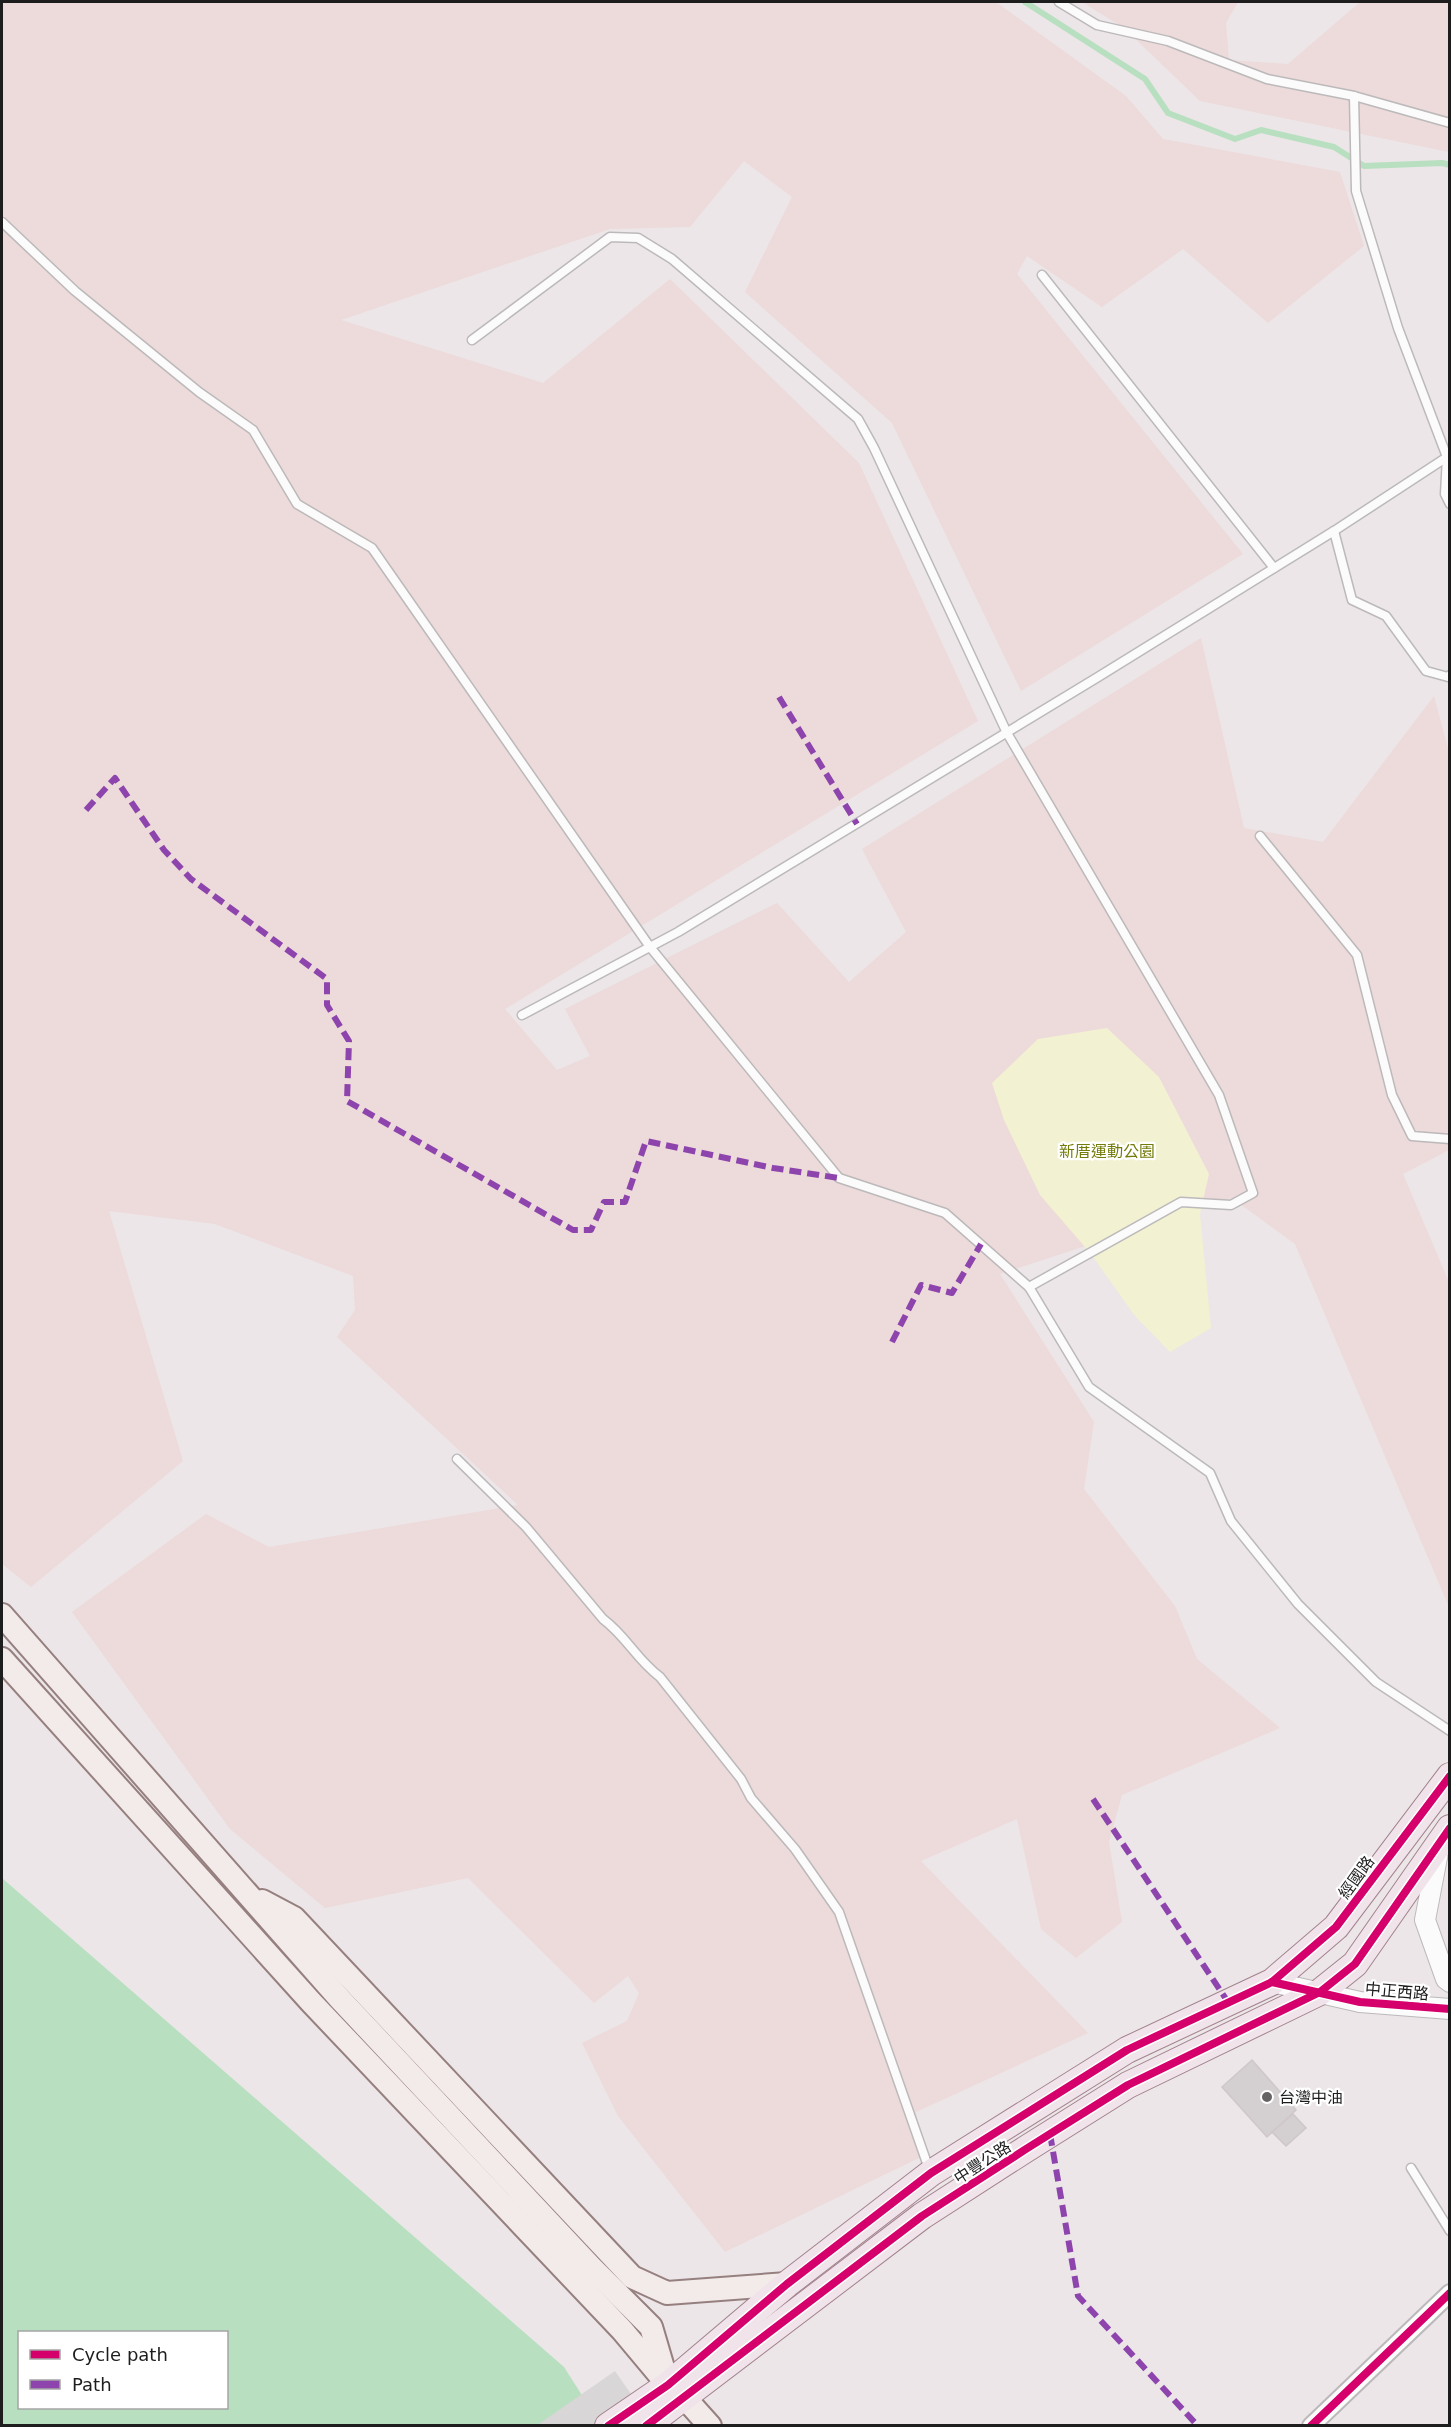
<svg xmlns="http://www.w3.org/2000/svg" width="1451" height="2427" viewBox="0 0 1451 2427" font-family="'DejaVu Sans','Noto Sans TC',sans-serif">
<rect width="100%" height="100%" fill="#ece6e8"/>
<g fill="#eddada">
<path d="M 2,2 L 996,2 L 1126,96 L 1163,139 L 1340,172 L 1364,246 L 1268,323 L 1183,249 L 1102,307 L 1027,256 L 1017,274 L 1243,554 L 1021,691 L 892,423 L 745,292 L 792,197 L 744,161 L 690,227 L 610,229 L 341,320 L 543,383 L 670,279 L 859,463 L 978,721 L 505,1009 L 557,1070 L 590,1056 L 565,1009 L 777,903 L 849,982 L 906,932 L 862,849 L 1201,638 L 1244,828 L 1323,842 L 1434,696 L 1449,752 L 1449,1150 L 1403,1174 L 1449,1282 L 1449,1607 L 1295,1244 L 1232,1198 L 1000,1274 L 1094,1422 L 1084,1489 L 1175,1606 L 1197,1659 L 1280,1728 L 1122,1795 L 1109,1842 L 1122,1922 L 1076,1958 L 1041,1929 L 1017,1819 L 921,1861 L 1088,2033 L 916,2112 L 923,2156 L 725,2252 L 618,2116 L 582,2043 L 627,2021 L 639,1993 L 628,1976 L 594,2003 L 468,1878 L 325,1908 L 230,1829 L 72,1612 L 206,1514 L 269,1547 L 518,1505 L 337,1337 L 355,1310 L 353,1276 L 215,1224 L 109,1211 L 183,1461 L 31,1587 L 2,1564 Z"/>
<path d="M 1082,2 L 1238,2 L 1226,23 L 1229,60 L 1288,64 L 1360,2 L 1449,2 L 1449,152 L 1200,101 L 1124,28 Z"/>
</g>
<path fill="#f2f1d1" d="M 1107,1028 L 1159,1077 L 1209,1174 L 1200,1214 L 1211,1328 L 1170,1352 L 1135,1316 L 1091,1254 L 1040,1195 L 1004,1120 L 992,1083 L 1038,1039 Z"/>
<path fill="#b8e0c0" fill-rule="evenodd" d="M 2,1878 L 564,2367 L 601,2425 L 2,2425 ZM 20,2332 L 226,2332 L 226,2408 L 20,2408 Z"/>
<path fill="#d8d6d7" d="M 615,2371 L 649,2420 L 641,2426 L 536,2426 Z"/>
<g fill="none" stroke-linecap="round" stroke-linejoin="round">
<path stroke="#b8e0c0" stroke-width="6" d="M 1025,2 L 1145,79 L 1168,113 L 1235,139 L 1261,130 L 1334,147 L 1364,166 L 1442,163 L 1450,165"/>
</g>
<g fill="#d4cfd1" stroke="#cfc7cb" stroke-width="1.5">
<path d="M 1252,2060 L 1296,2110 L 1267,2137 L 1222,2087 Z"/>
<path d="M 1293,2114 L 1306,2128 L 1286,2146 L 1272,2132 Z"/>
</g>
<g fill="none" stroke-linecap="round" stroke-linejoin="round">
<g stroke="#bcb9ba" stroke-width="11">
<g id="service">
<path d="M 1059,2 L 1097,25 L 1168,41 L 1267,79 L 1354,96 L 1450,123"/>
<path d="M 1354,96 L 1356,191 L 1398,328 L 1447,457 L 1445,494 L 1450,504"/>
<path d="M 2,222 L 75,291 L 199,392 L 253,430 L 297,504 L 372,548 L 650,947 L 839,1178 L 945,1213 L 1029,1287 L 1089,1387 L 1210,1473 L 1231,1521 L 1298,1604 L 1376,1682 L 1450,1731"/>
<path d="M 1042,275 L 1274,568"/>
<path d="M 472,340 L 610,237 L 638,238 L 672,259 L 858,419 L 874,448 L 1007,733 L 1219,1095 L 1253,1193 L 1231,1205 L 1181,1202 L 1029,1287"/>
<path d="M 1334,531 L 1352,600 L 1386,616 L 1426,671 L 1448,677 L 1450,675"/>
<path d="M 1260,836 L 1357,955 L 1392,1095 L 1412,1136 L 1450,1139"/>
<path d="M 522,1015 L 678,932 L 1098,677 L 1334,531 L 1450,455"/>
<path d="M 457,1459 L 526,1527 L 603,1619 C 627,1637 636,1659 660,1677 L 741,1779 L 751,1798 L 795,1849 L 839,1912 L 929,2169"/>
<path d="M 1411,2168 L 1450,2231"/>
</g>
</g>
<g stroke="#bcb9ba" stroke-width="20">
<path id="minor" d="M 1311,2426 L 1450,2293"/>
</g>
<g stroke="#bcb9ba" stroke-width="22">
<g id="tertiary">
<path d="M 1439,1847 L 1425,1920 L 1446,1979 L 1450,1982"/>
<path d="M 1272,1982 L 1360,2002 L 1450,2009"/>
</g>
</g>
<g stroke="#96807f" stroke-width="26">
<g id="secondary">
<path d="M 2,1615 L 340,1999 L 591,2267 L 651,2327 L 666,2378"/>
<path d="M 2,1659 L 311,2002 L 622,2330 L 668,2385 L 684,2397 L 710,2426"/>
<path d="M 262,1901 L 294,1918 L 632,2277 L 667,2293 L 787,2284"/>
</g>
</g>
<g stroke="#a2828d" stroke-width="28">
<g id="primary">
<path d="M 608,2426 L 668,2385 L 787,2284 L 931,2173 L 1127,2050 L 1272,1982 L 1336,1927 L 1450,1776"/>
<path d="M 646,2426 L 922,2216 L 1026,2149 L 1128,2085 L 1320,1992 L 1355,1964 L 1450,1828"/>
</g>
</g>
<use href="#service" stroke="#fcfbfc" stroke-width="8"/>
<use href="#minor" stroke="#fcfbfc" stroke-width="16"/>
<use href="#tertiary" stroke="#fcfbfc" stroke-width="20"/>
<use href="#secondary" stroke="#f3eaea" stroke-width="22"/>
<use href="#primary" stroke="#f0e4ea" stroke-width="26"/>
<g stroke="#8e44ad" stroke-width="6" stroke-dasharray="12 6" stroke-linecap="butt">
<path d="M 779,697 L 857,824"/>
<path d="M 86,810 L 115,778 L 164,850 L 191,879 L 327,979 L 327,1005 L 349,1041 L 347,1101 L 573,1230 L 591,1230 L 604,1202 L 625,1202 L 646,1141 L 773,1168 L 839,1178"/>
<path d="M 892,1342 L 921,1285 L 952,1293 L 981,1244"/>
<path d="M 1093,1799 L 1228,2002"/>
<path d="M 1050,2134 L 1078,2296 L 1198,2426"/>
</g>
<g stroke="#fff" stroke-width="11">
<g id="cycleway">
<path d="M 1272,1982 L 1360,2002 L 1450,2009"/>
<path d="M 608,2426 L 668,2385 L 787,2284 L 931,2173 L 1127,2050 L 1272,1982 L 1336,1927 L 1450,1776"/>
<path d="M 646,2426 L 922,2216 L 1026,2149 L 1128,2085 L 1320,1992 L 1355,1964 L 1450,1828"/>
<path d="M 1311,2426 L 1450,2293"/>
</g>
</g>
<use href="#cycleway" stroke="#d6006c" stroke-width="8"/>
</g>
<circle fill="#656364" stroke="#fff" stroke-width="2" cx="1267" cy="2097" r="6"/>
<g text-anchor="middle" stroke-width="4.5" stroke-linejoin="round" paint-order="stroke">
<g font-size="16" fill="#747c0a" stroke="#fff">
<text x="1107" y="1157">新厝運動公園</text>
</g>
<g font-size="16" fill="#1d1d1d" stroke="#fff">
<text transform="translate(1356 1877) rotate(-54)" y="6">經國路</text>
<text transform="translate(1397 1991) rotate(5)" y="6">中正西路</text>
<text transform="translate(982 2162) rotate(-33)" y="6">中豐公路</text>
</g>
<g font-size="16" fill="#1d1d1d" stroke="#fff" text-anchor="start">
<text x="1279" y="2103">台灣中油</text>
</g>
</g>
<rect width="1451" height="2427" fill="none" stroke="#1d1d1d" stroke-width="6"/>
<rect x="18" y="2331" width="210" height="78" fill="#ffffff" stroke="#a5a5a5" stroke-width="1.5"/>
<rect x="30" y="2350" width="30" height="9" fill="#d6006c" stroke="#a5a5a5" stroke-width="1.5"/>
<text x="72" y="2361" font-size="18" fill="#1d1d1d">Cycle path</text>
<rect x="30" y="2380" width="30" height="9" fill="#8e44ad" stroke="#a5a5a5" stroke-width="1.5"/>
<text x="72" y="2391" font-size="18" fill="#1d1d1d">Path</text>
</svg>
